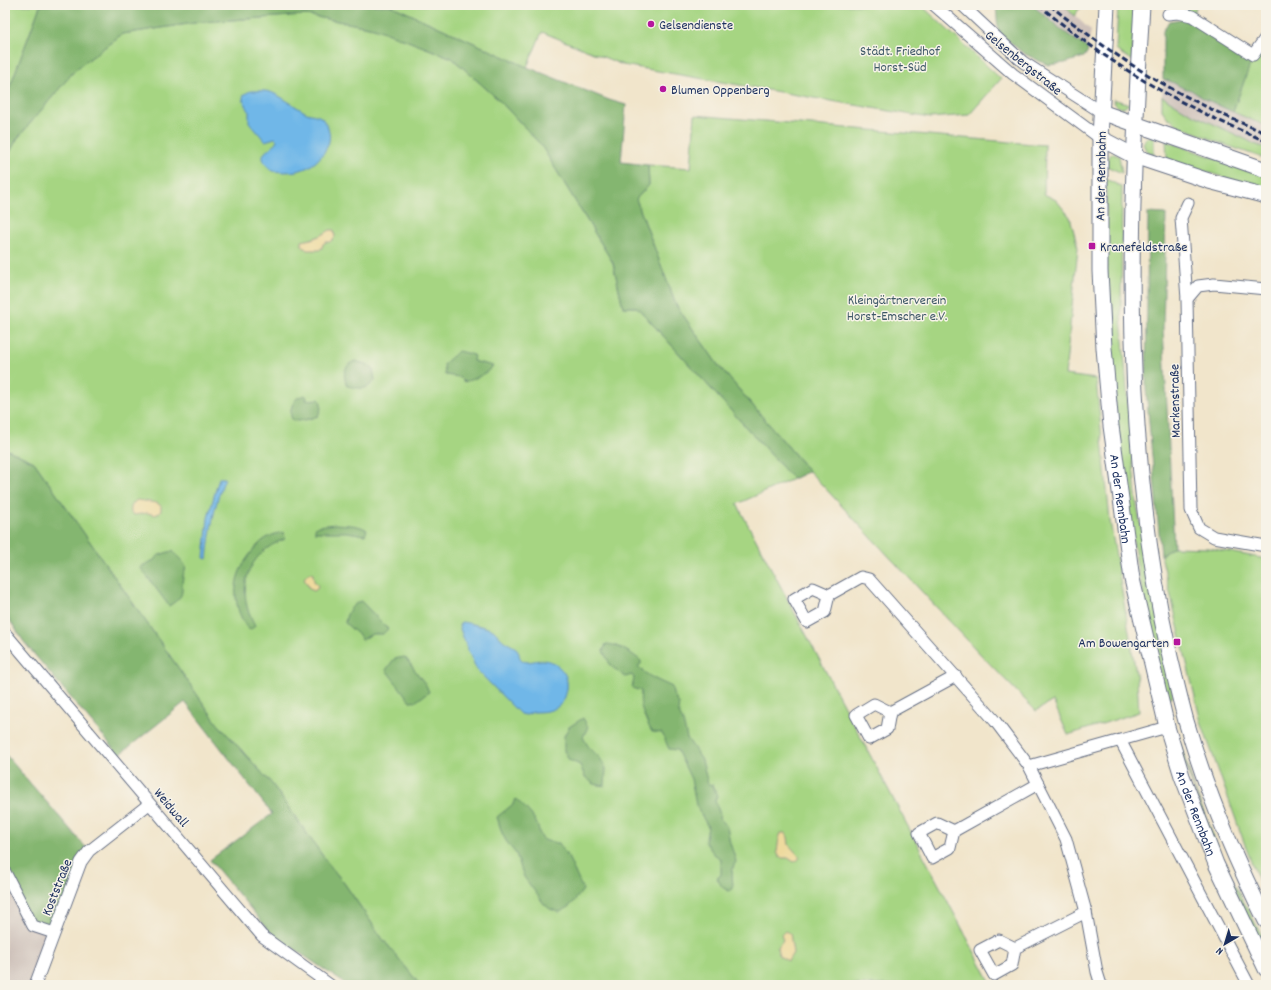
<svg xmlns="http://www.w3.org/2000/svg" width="1271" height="990" viewBox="0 0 1271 990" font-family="Dekko,sans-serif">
<rect width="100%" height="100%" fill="#f7f3e8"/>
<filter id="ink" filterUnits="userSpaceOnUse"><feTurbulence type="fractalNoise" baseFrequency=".025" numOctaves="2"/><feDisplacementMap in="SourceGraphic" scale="8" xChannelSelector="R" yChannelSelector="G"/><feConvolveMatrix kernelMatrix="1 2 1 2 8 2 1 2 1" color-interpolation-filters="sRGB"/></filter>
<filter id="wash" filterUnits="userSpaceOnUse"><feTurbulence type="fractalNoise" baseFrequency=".012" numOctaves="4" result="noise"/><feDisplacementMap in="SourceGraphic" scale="16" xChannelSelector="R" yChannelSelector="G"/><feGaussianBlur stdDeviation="0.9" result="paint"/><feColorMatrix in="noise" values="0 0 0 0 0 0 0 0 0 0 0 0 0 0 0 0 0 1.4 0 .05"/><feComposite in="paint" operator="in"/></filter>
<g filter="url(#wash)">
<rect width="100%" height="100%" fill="#f1e5cb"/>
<g fill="#cec1ba">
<path d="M 1032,5 L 1061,5 L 1066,7 L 1091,31 L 1087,48 L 1063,31 Z"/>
<path d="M 1163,79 L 1172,82 L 1183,88 L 1191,90 L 1203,98 L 1233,112 L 1266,126 L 1266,148 L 1254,144 L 1247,140 L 1188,112 L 1162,96 Z"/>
<path d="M 5,872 L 54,933 L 33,985 L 5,985 Z"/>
</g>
<g fill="#a6d582" stroke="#608270">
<path d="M 5,5 L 48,5 L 40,6 L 5,100 Z"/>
<path d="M 390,5 L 921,5 L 1001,79 L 969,115 L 930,118 L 623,65 L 542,32 L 527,67 Z"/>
<path d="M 1061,5 L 1092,5 L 1092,8 L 1080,8 L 1074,16 L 1066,7 Z"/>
<path d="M 1118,5 L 1135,5 L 1132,61 L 1116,50 Z"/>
<path d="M 1166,5 L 1197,5 L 1192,16 L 1168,14 L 1168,6 Z"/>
<path d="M 306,15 L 375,28 L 452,58 L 500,101 L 541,145 L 613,263 L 623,307 L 637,307 L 793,479 L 737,504 L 992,985 L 420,985 L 382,938 L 344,883 L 327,862 L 272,784 L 217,723 L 34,462 L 6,449 L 5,444 L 5,161 L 17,139 L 75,70 L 122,34 L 201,22 Z"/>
<path d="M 1266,37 L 1266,126 L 1233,112 L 1253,55 Z"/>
<path d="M 1162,96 L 1188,112 L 1247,140 L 1254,144 L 1266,148 L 1266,159 L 1220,143 L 1178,125 L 1167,117 L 1162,110 Z"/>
<path d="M 1113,99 L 1129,104 C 1124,109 1120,109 1115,104 Z"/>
<path d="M 695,115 L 1045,145 L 1044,194 L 1056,200 L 1070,217 L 1078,248 L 1065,375 L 1096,379 L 1110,521 L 1137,679 L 1139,712 L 1068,735 L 1053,701 L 1036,711 L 984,658 L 809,471 L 718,365 L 676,305 L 636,199 L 649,185 L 648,165 L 691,168 Z"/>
<path d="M 1154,136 L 1154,155 L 1146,150 L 1143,144 L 1146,138 Z"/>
<path d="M 1166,141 L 1266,176 L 1266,190 L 1167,160 Z"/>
<path d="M 1111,153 L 1119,156 L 1122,173 L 1106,166 L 1108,157 Z"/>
<path d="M 1106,179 L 1122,187 L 1121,316 L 1133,464 L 1137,506 L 1173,696 L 1165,699 L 1137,565 L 1121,467 L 1112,368 L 1107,295 Z"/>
<path d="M 1174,547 L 1209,548 L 1266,559 L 1266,897 L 1250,859 L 1201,722 L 1161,555 Z"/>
<path d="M 1178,737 L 1195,790 L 1226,869 L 1266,943 L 1266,957 L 1214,846 L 1176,738 Z"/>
</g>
<g fill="#84b670" stroke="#507267">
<path d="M 48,5 L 390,5 L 527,67 L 609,100 L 626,105 L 621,162 L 648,165 L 649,185 L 636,199 L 676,305 L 718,365 L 809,471 L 793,479 L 637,307 L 623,307 L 613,263 L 541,145 L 500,101 L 452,58 L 374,28 L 306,15 L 201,22 L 122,34 L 75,70 L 17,139 L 5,161 L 5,100 L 40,6 Z"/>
<path d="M 996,5 L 1032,5 L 1063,31 L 1087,48 L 1088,51 L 1084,57 L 1065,63 L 1048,65 L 1023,53 L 998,32 Z"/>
<path d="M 1181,19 L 1195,24 L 1251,62 L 1233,112 L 1203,98 L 1191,90 L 1183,88 L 1172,82 L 1163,79 L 1163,31 L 1169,21 Z"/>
<path d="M 1148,213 L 1166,214 L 1163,328 L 1174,547 L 1161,555 L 1146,389 Z"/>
<path d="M 458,351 L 474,355 L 473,361 L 493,366 C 485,375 475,379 464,382 L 459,377 L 445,375 C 445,372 444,368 444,365 C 445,362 455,355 458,351 Z"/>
<path d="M 355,361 L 369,365 L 373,369 L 375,380 C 366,392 360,388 347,386 C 343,375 343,366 355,361 Z"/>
<path d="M 305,395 L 307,397 L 306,400 L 319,399 C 323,405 321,409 318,416 C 313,418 297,423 293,420 C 288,416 292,402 296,399 C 298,397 302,396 305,395 Z"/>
<path d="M 5,444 L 6,449 L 34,462 L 217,723 L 272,784 L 327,862 L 344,883 L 382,938 L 420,985 L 347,985 L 271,933 L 210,860 L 272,814 L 185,702 L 119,755 L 24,642 L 5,613 Z"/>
<path d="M 335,524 C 345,525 359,524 367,530 L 365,535 L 347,532 L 315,532 L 315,528 L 318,526 Z"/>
<path d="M 284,532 L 285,539 C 246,553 235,591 255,626 L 250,630 C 244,626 242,619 239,612 C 231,586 238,568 255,548 C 263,539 271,534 284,532 Z"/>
<path d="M 172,551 C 176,555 182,560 185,565 C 187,569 183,573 183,577 C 180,594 187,594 169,606 L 140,567 L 154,560 L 159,555 Z"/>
<path d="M 361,601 L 388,629 L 383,634 L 372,634 L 362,640 L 360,636 L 345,623 C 346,613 351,605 361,601 Z"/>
<path d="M 606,644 C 617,644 632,653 641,661 L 641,664 L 638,666 C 647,677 660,681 672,687 L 673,694 L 679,704 L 678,711 L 683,722 L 687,738 L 702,760 L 708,784 L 713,785 L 717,796 L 715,801 L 720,814 L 719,818 C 731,827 727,835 731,846 C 733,852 735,856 736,862 C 730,869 733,880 733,889 L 729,891 L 722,887 L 717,878 L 721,875 L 721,859 L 714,854 L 705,842 L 708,827 L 696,805 L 691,779 L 677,750 L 669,749 L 662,733 L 652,732 C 645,719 638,705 641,691 L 632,688 L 634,678 L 632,675 L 625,677 L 611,666 L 603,651 Z"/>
<path d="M 405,657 L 426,685 L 429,692 L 415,702 L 410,701 L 386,670 L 394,659 Z"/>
<path d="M 583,718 L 588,727 L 583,737 L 588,746 L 600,758 L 606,768 L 605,786 L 594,784 L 585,777 L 580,765 L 569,760 L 564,751 L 564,736 L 569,727 Z"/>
<path d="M 5,754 L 89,851 L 54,933 L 33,926 L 5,872 Z"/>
<path d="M 516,799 C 522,805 528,810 533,817 C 544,833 533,841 559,843 L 569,859 L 583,890 L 572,904 L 563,911 L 559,912 L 550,909 L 544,904 L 524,877 L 516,854 L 506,841 L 502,833 L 497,817 L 512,805 Z"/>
</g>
<g fill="#eeda9e" stroke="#84847e">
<path d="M 330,230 L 334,230 L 335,237 L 330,242 L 326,242 L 323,244 L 322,248 L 319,250 L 307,250 L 302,246 L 302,241 C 313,239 321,236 330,230 Z"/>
<path d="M 137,500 L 157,503 L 161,506 L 161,511 L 156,515 L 147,513 L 135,515 L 131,513 C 130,507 132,503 137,500 Z"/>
<path d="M 310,573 L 313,574 L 314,581 L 318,586 L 317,589 L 314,591 L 310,589 L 304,579 L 306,575 Z"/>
<path d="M 781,833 L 785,833 L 788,837 L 789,845 L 800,857 L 798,860 L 794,862 L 788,858 L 780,858 L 777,852 C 778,846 778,839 781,833 Z"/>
<path d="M 785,931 L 790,933 L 793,953 L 788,961 L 779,956 L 777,948 L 783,940 L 781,935 Z"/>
</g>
<g fill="#70b7e8" stroke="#4673a3">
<path d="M 251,91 C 259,91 266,90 273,93 C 284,98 294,106 305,112 C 310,115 317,114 322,118 C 323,120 326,123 327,126 C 331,134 330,142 326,149 C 314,170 296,174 273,171 C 268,167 262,162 263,155 C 267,149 273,147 277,140 L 275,138 L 265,141 L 249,122 C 249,119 249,115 249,112 C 248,105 235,96 251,91 Z"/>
<path d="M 219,478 L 225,478 C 214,505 210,531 207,559 L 204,558 L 208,518 Z"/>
<path d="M 461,622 C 465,622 490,628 493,630 C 497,633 500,638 504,641 C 508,644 514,646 517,649 C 520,653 518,657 522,660 C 530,667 543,651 561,669 C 566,674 568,681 567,689 C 564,709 551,712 534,712 C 531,712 529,715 526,715 C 524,715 522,714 520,714 L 477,670 L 469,653 L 459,626 Z"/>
</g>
</g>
<g filter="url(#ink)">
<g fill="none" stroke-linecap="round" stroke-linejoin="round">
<g stroke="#666f84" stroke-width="13">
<g id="street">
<path d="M 934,5 L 1013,74 L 1100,138"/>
<path d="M 962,5 L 1023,62 L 1101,112"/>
<path d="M 1168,14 L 1178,13 L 1192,16 L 1253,55 L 1266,37"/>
<path d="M 1188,203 L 1181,218 L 1187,299 L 1191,510 L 1199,528 L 1214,537 L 1266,546"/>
<path d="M 1187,299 L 1198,286 L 1214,284 L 1266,289"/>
<path d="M 829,595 L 825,612 L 807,622 L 794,599 L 813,588 L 829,595 L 861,577 L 869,579 L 995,721 L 1029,766 L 1066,839 L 1086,912 L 1097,972 L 1101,985"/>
<path d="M 5,633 L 262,936 L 330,985"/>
<path d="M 890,712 L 887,729 L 869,739 L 856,715 L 874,704 L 890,712 L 956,676"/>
<path d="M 1120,740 L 1249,985"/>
<path d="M 1029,766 L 1167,727"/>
<path d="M 954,831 L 950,848 L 932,858 L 919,833 L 937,823 L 954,831 L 1038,784"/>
<path d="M 5,872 L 33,926 L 54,933"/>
<path d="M 1015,948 L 1012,965 L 994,975 L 980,950 L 999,940 L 1015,948 L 1086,912"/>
<path d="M 35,985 L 81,862 L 89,851 L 149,804"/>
</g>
</g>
<g stroke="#666f84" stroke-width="17">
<g id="secondary">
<path id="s1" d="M 1107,5 L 1100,138 L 1100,271 L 1104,348 L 1111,426 L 1132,579 L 1167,727 L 1182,776 L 1216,864 L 1266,969"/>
<path d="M 1142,5 C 1129,222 1121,443 1170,657 C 1175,678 1180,699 1186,721 C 1206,790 1234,857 1266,921"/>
<path d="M 1101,112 L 1266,170"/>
<path d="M 1100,138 L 1134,156 L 1209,181 L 1266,196"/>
</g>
</g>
<use href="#street" stroke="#fff" stroke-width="11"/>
<use href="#secondary" stroke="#fff" stroke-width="15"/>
<g stroke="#1b2f5e" stroke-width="3" stroke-dasharray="6 3" stroke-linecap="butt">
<path d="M 1039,5 C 1108,64 1182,107 1266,141"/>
<path d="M 1050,5 C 1060,14 1070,21 1081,29 C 1138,73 1200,107 1266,133"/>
</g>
</g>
</g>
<g fill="#b5179e" stroke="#f7f3e8" stroke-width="1.5">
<circle cx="651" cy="24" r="4"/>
<circle cx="663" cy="89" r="4"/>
<rect x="1088" y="242" width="8" height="8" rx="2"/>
<rect x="1173" y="638" width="8" height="8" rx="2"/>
</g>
<g text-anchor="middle" stroke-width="3" stroke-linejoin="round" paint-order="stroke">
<g font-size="14" fill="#1b2f5e" stroke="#f7f3e8" text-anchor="start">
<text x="659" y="29">Gelsendienste</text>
<text x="671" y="94">Blumen Oppenberg</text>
<text x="1100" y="251">Kranefeldstraße</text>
<text x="1169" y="647" text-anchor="end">Am Bowengarten</text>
</g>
<g font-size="14" fill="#3e5867" stroke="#f7f3e8">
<text x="900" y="55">Städt. Friedhof<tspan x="900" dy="16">Horst-Süd</tspan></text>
<text x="897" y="304">Kleingärtnerverein<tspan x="897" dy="16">Horst-Emscher e.V.</tspan></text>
</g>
<g font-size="14" fill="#1b2f5e" stroke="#f7f3e8">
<text transform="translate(1024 62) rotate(39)" y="5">Gelsenbergstraße</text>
<text transform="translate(1100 176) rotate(-89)" y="5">An der Rennbahn</text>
<text transform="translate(1174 401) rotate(-91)" y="5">Markenstraße</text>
<text dy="5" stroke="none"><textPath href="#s1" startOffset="495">An der Rennbahn</textPath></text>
<text transform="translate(172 807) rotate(50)" y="5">Weidwall</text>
<text dy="5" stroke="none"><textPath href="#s1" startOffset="819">An der Rennbahn</textPath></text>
<text transform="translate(56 887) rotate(-68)" y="5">Koststraße</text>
</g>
</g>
<rect width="1271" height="990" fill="none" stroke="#f7f3e8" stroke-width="20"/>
<g transform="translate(1225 944) rotate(218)" stroke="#f7f3e8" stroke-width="3" paint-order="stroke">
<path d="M0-3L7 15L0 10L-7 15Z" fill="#1b2f5e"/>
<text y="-6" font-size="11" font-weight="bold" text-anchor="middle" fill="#1b2f5e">N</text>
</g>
</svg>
